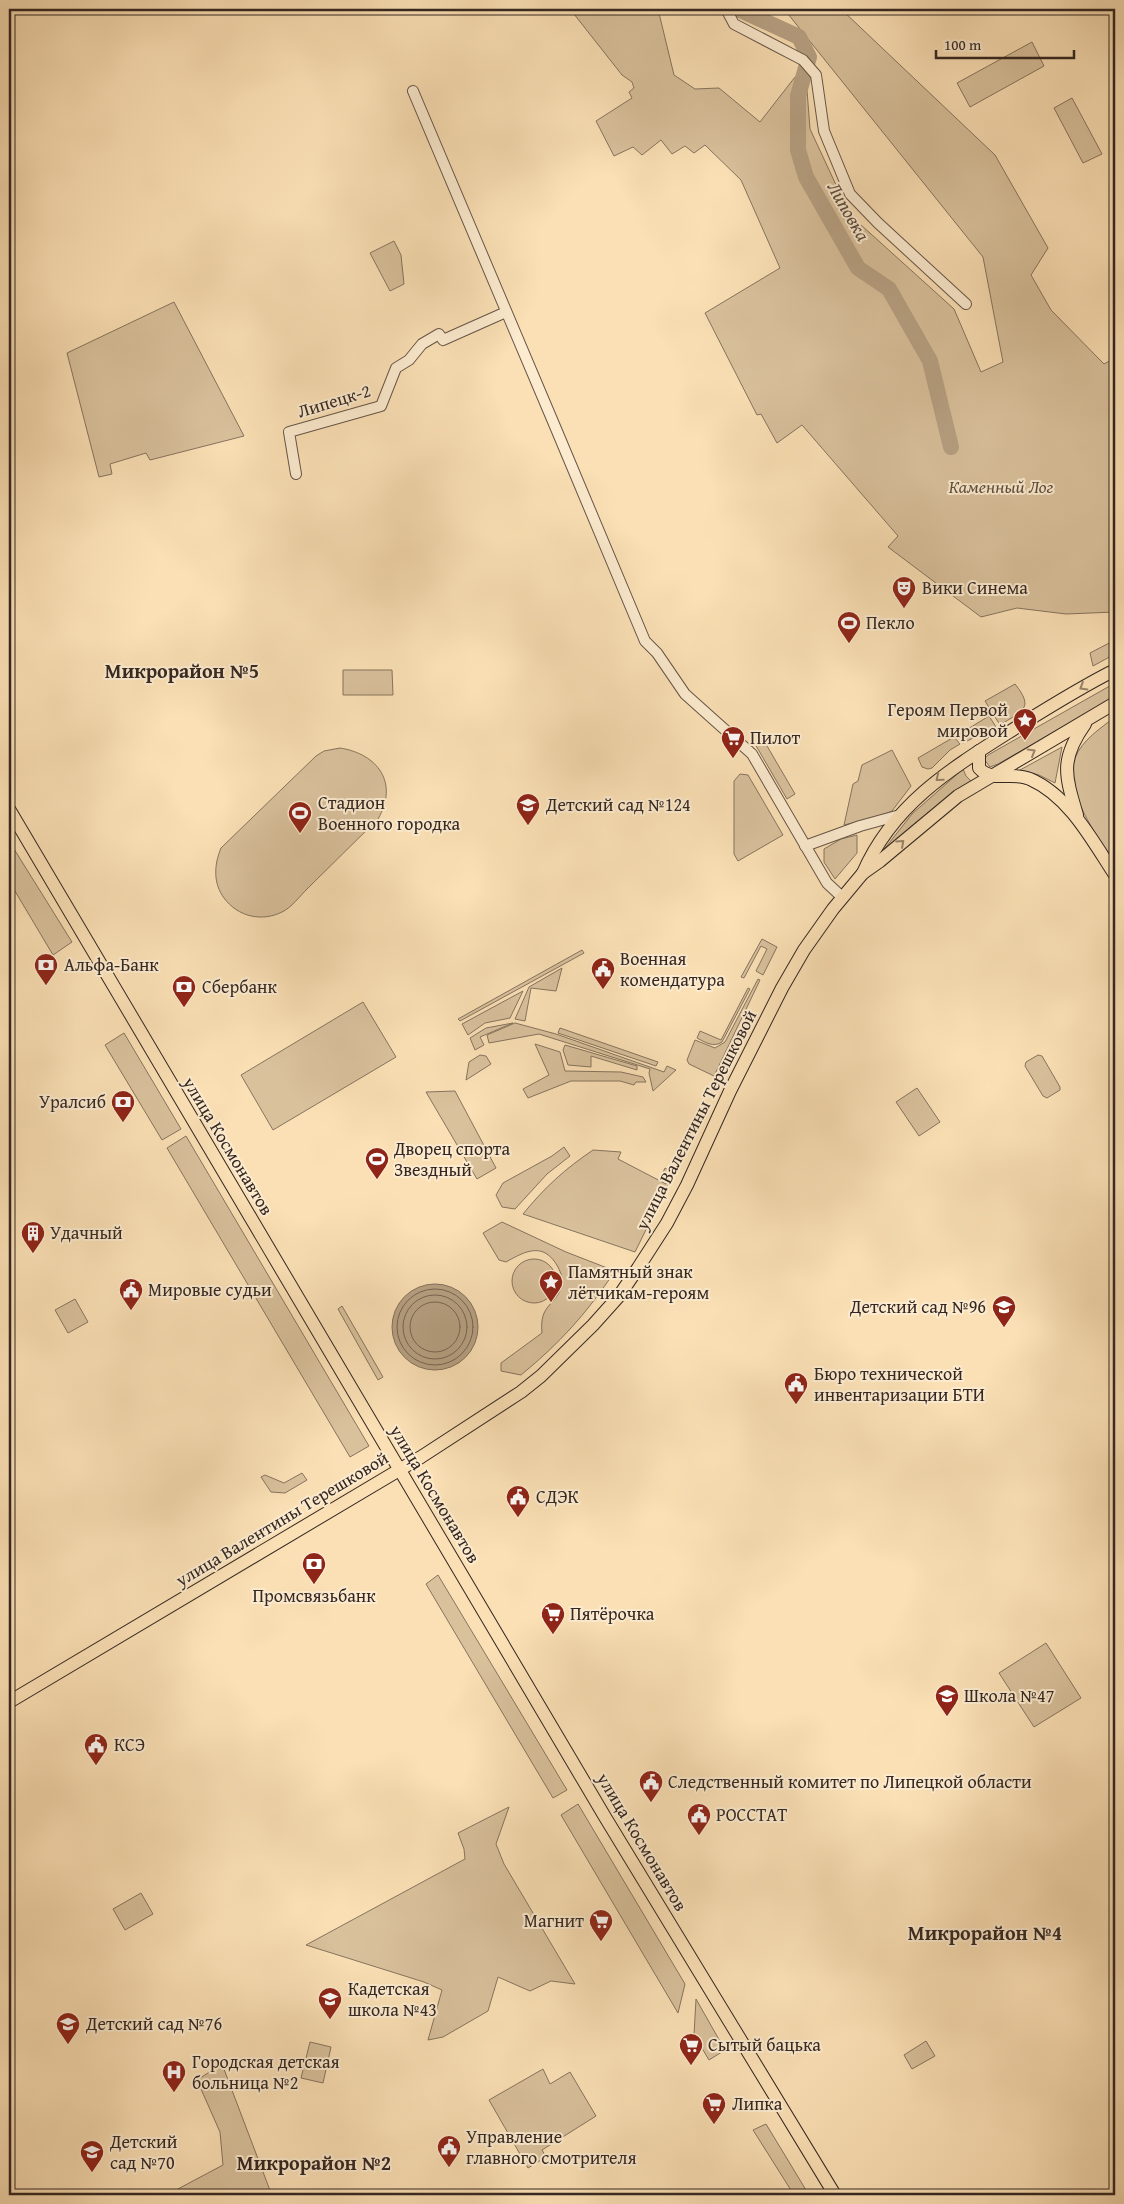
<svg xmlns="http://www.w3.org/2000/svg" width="1124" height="2204" viewBox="0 0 1124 2204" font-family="'Gentium Book Plus',serif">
<rect width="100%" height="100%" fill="#fbe0b5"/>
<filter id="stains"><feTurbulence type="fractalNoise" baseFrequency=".004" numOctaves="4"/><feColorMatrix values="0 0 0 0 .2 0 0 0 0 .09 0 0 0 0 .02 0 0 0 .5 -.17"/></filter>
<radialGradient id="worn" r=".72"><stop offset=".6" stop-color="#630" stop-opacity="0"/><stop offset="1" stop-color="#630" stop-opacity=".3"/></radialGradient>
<g fill="#d9c19c" stroke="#86745f">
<path d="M 570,9 L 658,9 L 674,75 L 695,89 L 719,88 L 760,122 L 795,77 L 806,77 L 810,129 L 850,215 L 954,309 L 981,372 L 1003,362 L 983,257 L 784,9 L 841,9 L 995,155 L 1048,248 L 1031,275 L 1051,310 L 1104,364 L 1115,358 L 1115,612 L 1066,614 L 1017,608 L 981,617 L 888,547 L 898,536 L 802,425 L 777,443 L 761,414 L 757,415 L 705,313 L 780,268 L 741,180 L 705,145 L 694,153 L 685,146 L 672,154 L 661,140 L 642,155 L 633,147 L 614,156 L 596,121 L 632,98 L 629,92 L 634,88 L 632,82 L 622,75 Z"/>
<path d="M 1032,42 L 1044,66 L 970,107 L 957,83 Z"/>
<path d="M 1072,98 L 1102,154 L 1083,163 L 1054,108 Z"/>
<path d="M 394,241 L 401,255 L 404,284 L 390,291 L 370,253 Z"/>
<path d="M 174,302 L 244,436 L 150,460 L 146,453 L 110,464 L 112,474 L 99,477 L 67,353 Z"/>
<path d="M 1115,640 L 1115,654 L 1093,666 L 1090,653 Z"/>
<path d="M 343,670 L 392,670 L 393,695 L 343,695 Z"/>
<path d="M 1115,683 L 1115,697 L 998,764 L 990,767 L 984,759 L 988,755 Z"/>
<path d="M 1015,684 C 1035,709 1022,711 1000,725 L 985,701 Z"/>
<path d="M 989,716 L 996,727 L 963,743 L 958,735 Z"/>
<path d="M 1115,717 L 1115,863 C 1098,837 1062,790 1075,758 C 1082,740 1101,728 1115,717 Z"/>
<path d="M 954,737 L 960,744 L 950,750 L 932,768 L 928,769 L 922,767 L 918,758 Z"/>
<path d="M 763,739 L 795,794 L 787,799 L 755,744 Z"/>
<path d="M 1062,747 L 1055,783 L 1039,775 L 1020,770 Z"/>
<path d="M 340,748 C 378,754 399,783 378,819 C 354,842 331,866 307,889 C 300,896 291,908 282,912 C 262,922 238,917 224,898 C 213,883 214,865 221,848 L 316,756 L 324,751 Z"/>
<path d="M 892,750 L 911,786 L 892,811 L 878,817 L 844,825 L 853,784 L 858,781 L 862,765 Z"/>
<path d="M 963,769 L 966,776 L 973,783 L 914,824 L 878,857 L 912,814 Z"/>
<path d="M 740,774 L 748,775 L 783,835 L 738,861 L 734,854 L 734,781 Z"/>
<path d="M 857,835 L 857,853 L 835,879 L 824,862 L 824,849 L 841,839 Z"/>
<path d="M 9,841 L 72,942 L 53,955 L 9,881 Z"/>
<path d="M 762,939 L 777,947 L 763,975 L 756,971 L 767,949 L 761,946 L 744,978 L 741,977 Z"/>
<path d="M 582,950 L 584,953 L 460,1021 L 458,1019 Z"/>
<path d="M 562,968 L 556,991 L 531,988 L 525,1021 L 515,1019 L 529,987 Z"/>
<path d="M 758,979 L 760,980 L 714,1076 L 689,1064 L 687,1060 L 695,1040 L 715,1048 L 725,1042 Z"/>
<path d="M 748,988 L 750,989 L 722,1042 C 713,1048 705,1042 697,1038 L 700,1031 L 721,1040 Z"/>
<path d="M 523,991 L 510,1018 L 485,1023 L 468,1035 L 462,1024 Z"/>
<path d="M 363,1002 L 396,1057 L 273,1130 L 241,1075 Z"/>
<path d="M 513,1023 L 480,1037 L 484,1045 L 475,1050 L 470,1038 L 486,1028 Z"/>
<path d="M 515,1023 L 556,1034 L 664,1072 L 667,1066 L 676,1070 L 653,1091 L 649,1073 L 650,1069 L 539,1034 L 489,1043 L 487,1035 Z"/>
<path d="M 560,1028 L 658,1062 L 656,1066 L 558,1033 Z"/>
<path d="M 124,1033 L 181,1129 L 162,1140 L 105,1045 Z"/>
<path d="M 535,1044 L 560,1052 L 565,1071 L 621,1072 L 643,1077 L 646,1082 L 636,1082 L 634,1085 L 620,1081 L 571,1081 L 528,1098 L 523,1089 L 549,1075 Z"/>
<path d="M 565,1045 L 637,1066 L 637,1070 L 591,1056 L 591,1067 L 568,1065 L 563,1050 Z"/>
<path d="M 480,1055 L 486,1056 L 491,1064 L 466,1080 L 469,1062 Z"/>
<path d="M 1038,1055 L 1042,1056 L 1060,1087 L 1060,1090 L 1047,1098 L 1043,1096 L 1025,1066 L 1026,1062 Z"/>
<path d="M 917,1088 L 940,1122 L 919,1136 L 896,1102 Z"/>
<path d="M 455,1091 L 496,1168 L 477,1179 L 426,1092 Z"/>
<path d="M 186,1136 L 369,1446 L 350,1457 L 167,1148 Z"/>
<path d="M 564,1147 L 570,1156 L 547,1174 L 515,1209 L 502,1207 L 496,1195 L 503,1183 L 552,1156 Z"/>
<path d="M 593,1150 L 621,1152 L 618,1159 L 666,1184 L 667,1182 L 660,1179 L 665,1168 L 674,1173 L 635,1252 L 523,1214 C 545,1187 565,1169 593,1150 Z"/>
<path d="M 502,1222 L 566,1252 L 615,1271 C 587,1313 560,1343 521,1375 L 501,1371 L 501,1363 L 542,1333 C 539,1303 556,1307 562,1285 C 563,1279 561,1273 558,1267 C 544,1242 527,1250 506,1262 L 499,1260 L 483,1233 Z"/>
<circle cx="534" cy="1281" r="22"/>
<path d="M 75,1299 L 88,1322 L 68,1333 L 55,1310 Z"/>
<path d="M 342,1306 L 383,1377 L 378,1380 L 338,1309 Z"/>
<path d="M 302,1473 L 307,1480 L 285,1493 L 271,1492 L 261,1477 L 265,1475 L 284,1483 Z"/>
<path d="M 438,1575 L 567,1790 L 553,1798 L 426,1584 Z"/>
<path d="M 1046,1643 L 1081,1698 L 1034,1727 L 999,1673 Z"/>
<path d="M 578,1804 L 685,1984 L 678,2013 L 561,1815 Z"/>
<path d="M 509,1807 L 496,1844 L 504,1864 L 575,1984 L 551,1981 L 530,1991 L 498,1977 L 488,2011 L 443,2037 L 428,2040 L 442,1990 L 424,1982 L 306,1945 L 465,1859 L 464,1849 L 458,1833 Z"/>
<path d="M 141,1893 L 153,1914 L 125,1930 L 113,1909 Z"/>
<path d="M 696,1999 L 725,2050 L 709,2060 L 694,2035 Z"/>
<path d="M 926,2041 L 935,2056 L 912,2069 L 904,2055 Z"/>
<path d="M 310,2042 L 331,2047 L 323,2083 L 301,2078 Z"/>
<path d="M 222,2064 L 271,2193 L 268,2195 L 176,2195 L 176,2190 L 223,2165 L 220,2132 L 197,2080 Z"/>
<path d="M 543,2069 L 550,2084 L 570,2072 L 596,2116 L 542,2150 L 546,2157 L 528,2168 L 489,2100 Z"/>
<path d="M 766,2124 L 809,2195 L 794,2195 L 753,2130 Z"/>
</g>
<circle fill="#b7a183" stroke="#83705c" cx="435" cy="1327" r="43"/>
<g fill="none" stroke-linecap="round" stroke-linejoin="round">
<g stroke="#766452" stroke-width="1">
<circle cx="435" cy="1327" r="38"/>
<circle cx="435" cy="1327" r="32"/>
<circle cx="435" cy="1327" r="25"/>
</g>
<path stroke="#b7a183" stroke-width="16" d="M 738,9 L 799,37 L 809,57 L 798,96 L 798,150 L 806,177 L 858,268 L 889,289 L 930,361 L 951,447"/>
<g stroke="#665547" stroke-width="12">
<g id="minor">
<path d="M 726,9 L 734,24 L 803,60 L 816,75 L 824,131 L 850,194 L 878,223 L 966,304"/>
<path d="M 413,91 C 490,275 569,457 645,641 L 657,653 L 685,694 L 752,754 L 827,883 L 842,897"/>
<path d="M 296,474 L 289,432 L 381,406 L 396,368 L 409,360 L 422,344 L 439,334 L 443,340 L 506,312"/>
<path d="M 805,846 L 860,826 L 900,815"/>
</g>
</g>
<g stroke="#342722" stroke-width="14">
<g id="major">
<path d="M 979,751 L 979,768 C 992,783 1013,771 1030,779 C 1069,796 1092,840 1115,875"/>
<path d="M 9,809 L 605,1817 L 835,2195"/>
<path d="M 1077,815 C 1065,775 1060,759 1085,724"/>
<path d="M 863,873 C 894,802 954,767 1017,727 C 1049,707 1081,687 1115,670"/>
<path d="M 9,1702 L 421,1457 L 521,1392 L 541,1376 L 593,1325 L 619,1296 L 638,1268 L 667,1223 L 687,1185 L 730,1091 L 782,988 L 804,950 L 833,909 L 863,873 L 880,861 L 958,796 L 1115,703"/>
</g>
</g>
<use href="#minor" stroke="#fcebcf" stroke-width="10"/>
<use href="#major" stroke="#fbe0b5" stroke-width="12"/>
</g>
<defs><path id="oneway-chevron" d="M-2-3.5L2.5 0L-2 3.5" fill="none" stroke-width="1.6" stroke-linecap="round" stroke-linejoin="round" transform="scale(1.25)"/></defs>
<g stroke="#98846c">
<use href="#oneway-chevron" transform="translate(1083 687) rotate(149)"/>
<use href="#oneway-chevron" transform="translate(1032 752) rotate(-30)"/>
<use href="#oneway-chevron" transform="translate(939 778) rotate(141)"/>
<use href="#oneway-chevron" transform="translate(901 843) rotate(-42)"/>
</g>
<defs>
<g id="theatre-pin" transform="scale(1.25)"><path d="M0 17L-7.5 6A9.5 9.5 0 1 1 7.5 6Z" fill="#8f2418" stroke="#fcebcf"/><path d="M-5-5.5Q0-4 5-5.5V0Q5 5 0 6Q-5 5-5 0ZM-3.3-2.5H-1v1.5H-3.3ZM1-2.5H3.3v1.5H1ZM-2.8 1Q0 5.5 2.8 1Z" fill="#fff"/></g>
<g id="stadium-pin" transform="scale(1.25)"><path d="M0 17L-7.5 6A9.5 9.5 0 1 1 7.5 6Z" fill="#8f2418" stroke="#fcebcf"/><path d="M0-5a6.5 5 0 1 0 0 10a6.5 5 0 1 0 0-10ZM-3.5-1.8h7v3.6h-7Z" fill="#fff"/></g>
<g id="sight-pin" transform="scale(1.25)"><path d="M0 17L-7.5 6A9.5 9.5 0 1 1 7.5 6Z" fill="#8f2418" stroke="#fcebcf"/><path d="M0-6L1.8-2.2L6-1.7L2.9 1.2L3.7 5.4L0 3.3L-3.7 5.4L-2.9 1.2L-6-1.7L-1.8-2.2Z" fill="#fff"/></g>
<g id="supermarket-pin" transform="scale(1.25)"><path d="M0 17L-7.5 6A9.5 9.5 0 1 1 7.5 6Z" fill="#8f2418" stroke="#fcebcf"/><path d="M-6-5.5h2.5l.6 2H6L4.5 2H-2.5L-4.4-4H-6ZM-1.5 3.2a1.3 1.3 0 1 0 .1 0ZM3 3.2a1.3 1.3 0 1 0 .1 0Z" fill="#fff"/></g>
<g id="school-pin" transform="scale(1.25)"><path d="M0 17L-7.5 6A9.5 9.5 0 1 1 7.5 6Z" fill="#8f2418" stroke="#fcebcf"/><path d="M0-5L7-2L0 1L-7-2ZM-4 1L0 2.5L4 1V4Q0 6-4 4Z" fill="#fff"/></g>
<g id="bank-pin" transform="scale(1.25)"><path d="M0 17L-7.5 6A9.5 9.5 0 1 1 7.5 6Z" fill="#8f2418" stroke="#fcebcf"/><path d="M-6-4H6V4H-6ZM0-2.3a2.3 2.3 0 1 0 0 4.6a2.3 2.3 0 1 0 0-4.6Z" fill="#fff"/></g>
<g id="civic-pin" transform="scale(1.25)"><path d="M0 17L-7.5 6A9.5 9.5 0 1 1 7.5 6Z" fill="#8f2418" stroke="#fcebcf"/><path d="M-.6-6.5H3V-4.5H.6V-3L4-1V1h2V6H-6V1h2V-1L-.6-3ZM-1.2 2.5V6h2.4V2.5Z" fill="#fff"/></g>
<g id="building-pin" transform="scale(1.25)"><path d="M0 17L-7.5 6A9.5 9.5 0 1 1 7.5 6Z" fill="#8f2418" stroke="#fcebcf"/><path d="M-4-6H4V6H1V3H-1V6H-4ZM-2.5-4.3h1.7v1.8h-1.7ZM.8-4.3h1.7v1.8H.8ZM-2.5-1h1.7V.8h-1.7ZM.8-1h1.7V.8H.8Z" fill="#fff"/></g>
<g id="hospital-pin" transform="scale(1.25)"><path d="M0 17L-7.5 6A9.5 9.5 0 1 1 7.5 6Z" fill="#8f2418" stroke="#fcebcf"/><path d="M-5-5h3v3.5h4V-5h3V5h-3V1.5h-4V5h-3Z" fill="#fff"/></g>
</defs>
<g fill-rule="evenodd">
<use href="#theatre-pin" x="904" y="588"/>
<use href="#stadium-pin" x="849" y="623"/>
<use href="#sight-pin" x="1025" y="720"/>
<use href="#supermarket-pin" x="733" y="738"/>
<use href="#school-pin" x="528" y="805"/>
<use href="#stadium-pin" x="300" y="813"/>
<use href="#bank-pin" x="46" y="965"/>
<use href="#civic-pin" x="603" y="969"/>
<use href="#bank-pin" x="184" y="987"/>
<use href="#bank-pin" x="123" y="1102"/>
<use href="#stadium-pin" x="377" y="1159"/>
<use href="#building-pin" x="33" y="1233"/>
<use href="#sight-pin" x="551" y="1282"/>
<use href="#civic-pin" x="131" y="1290"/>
<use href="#school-pin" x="1004" y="1307"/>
<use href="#civic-pin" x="796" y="1384"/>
<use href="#civic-pin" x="518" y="1497"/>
<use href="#bank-pin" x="314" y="1564"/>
<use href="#supermarket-pin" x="553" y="1614"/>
<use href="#school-pin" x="947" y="1696"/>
<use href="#civic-pin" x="96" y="1745"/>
<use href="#civic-pin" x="651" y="1782"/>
<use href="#civic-pin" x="699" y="1815"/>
<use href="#supermarket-pin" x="601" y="1921"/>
<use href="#school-pin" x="330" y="1999"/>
<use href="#school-pin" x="68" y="2024"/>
<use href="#supermarket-pin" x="691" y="2045"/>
<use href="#hospital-pin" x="174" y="2072"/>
<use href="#supermarket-pin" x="714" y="2104"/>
<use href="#civic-pin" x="449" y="2147"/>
<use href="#school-pin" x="92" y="2152"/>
</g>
<g text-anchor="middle" stroke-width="4" stroke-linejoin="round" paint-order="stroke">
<g font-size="18" fill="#342722" stroke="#fcebcf">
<text transform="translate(334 401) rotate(-17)" y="6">Липецк-2</text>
<text transform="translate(696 1120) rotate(-63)" y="6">улица Валентины Терешковой</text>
<text transform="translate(228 1146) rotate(59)" y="6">улица Космонавтов</text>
<text transform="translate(435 1494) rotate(59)" y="6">улица Космонавтов</text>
<text transform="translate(282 1519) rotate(-31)" y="6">улица Валентины Терешковой</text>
<text transform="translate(642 1842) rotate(59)" y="6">улица Космонавтов</text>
</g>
<g font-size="18" font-style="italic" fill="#5d4e40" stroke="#fcebcf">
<text x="1001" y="493">Каменный Лог</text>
</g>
<g font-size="18" fill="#342722" stroke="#fcebcf" text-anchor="start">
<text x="922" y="594">Вики Синема</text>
<text x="866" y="629">Пекло</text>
<text x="1008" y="716" text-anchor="end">Героям Первой<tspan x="1008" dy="21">мировой</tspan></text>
<text x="750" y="744">Пилот</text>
<text x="318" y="809">Стадион<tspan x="318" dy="21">Военного городка</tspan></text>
<text x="546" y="811">Детский сад №124</text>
<text x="620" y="965">Военная<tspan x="620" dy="21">комендатура</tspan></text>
<text x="64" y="971">Альфа-Банк</text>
<text x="202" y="993">Сбербанк</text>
<text x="106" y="1108" text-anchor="end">Уралсиб</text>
<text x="394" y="1155">Дворец спорта<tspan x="394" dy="21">Звездный</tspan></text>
<text x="50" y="1239">Удачный</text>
<text x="568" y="1278">Памятный знак<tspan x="568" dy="21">лётчикам-героям</tspan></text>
<text x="148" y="1296">Мировые судьи</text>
<text x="986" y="1313" text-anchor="end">Детский сад №96</text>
<text x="814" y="1380">Бюро технической<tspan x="814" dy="21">инвентаризации БТИ</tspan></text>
<text x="536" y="1503">СДЭК</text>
<text x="314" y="1602" text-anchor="middle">Промсвязьбанк</text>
<text x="570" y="1620">Пятёрочка</text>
<text x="964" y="1702">Школа №47</text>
<text x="114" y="1751">КСЭ</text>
<text x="668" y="1788">Следственный комитет по Липецкой области</text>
<text x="716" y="1821">РОССТАТ</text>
<text x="584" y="1927" text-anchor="end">Магнит</text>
<text x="348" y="1995">Кадетская<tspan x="348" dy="21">школа №43</tspan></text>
<text x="86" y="2030">Детский сад №76</text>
<text x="708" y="2051">Сытый бацька</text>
<text x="192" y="2068">Городская детская<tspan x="192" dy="21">больница №2</tspan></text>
<text x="732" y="2110">Липка</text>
<text x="466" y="2143">Управление<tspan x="466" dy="21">главного смотрителя</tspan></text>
<text x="110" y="2148">Детский<tspan x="110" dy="21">сад №70</tspan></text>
</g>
<g font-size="19" font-style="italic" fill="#5b4c3f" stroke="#fcebcf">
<text transform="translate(849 211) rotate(60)" y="7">Липовка</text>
</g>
<g font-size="20" font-weight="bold" fill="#342722" stroke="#fcebcf">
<text x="182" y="678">Микрорайон №5</text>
<text x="985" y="1940">Микрорайон №4</text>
<text x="314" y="2170">Микрорайон №2</text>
</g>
</g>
<rect width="1124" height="2204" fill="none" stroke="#fbe0b5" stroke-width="30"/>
<rect x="10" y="10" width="1104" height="2184" fill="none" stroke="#342722" stroke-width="2.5"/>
<rect x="15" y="15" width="1094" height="2174" fill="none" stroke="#342722"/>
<path d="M936 50v8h138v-8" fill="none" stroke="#342722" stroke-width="2.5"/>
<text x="944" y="50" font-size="15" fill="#342722" stroke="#fcebcf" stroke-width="4" paint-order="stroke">100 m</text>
<rect width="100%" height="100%" filter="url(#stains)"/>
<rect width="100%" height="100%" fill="url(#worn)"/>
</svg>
